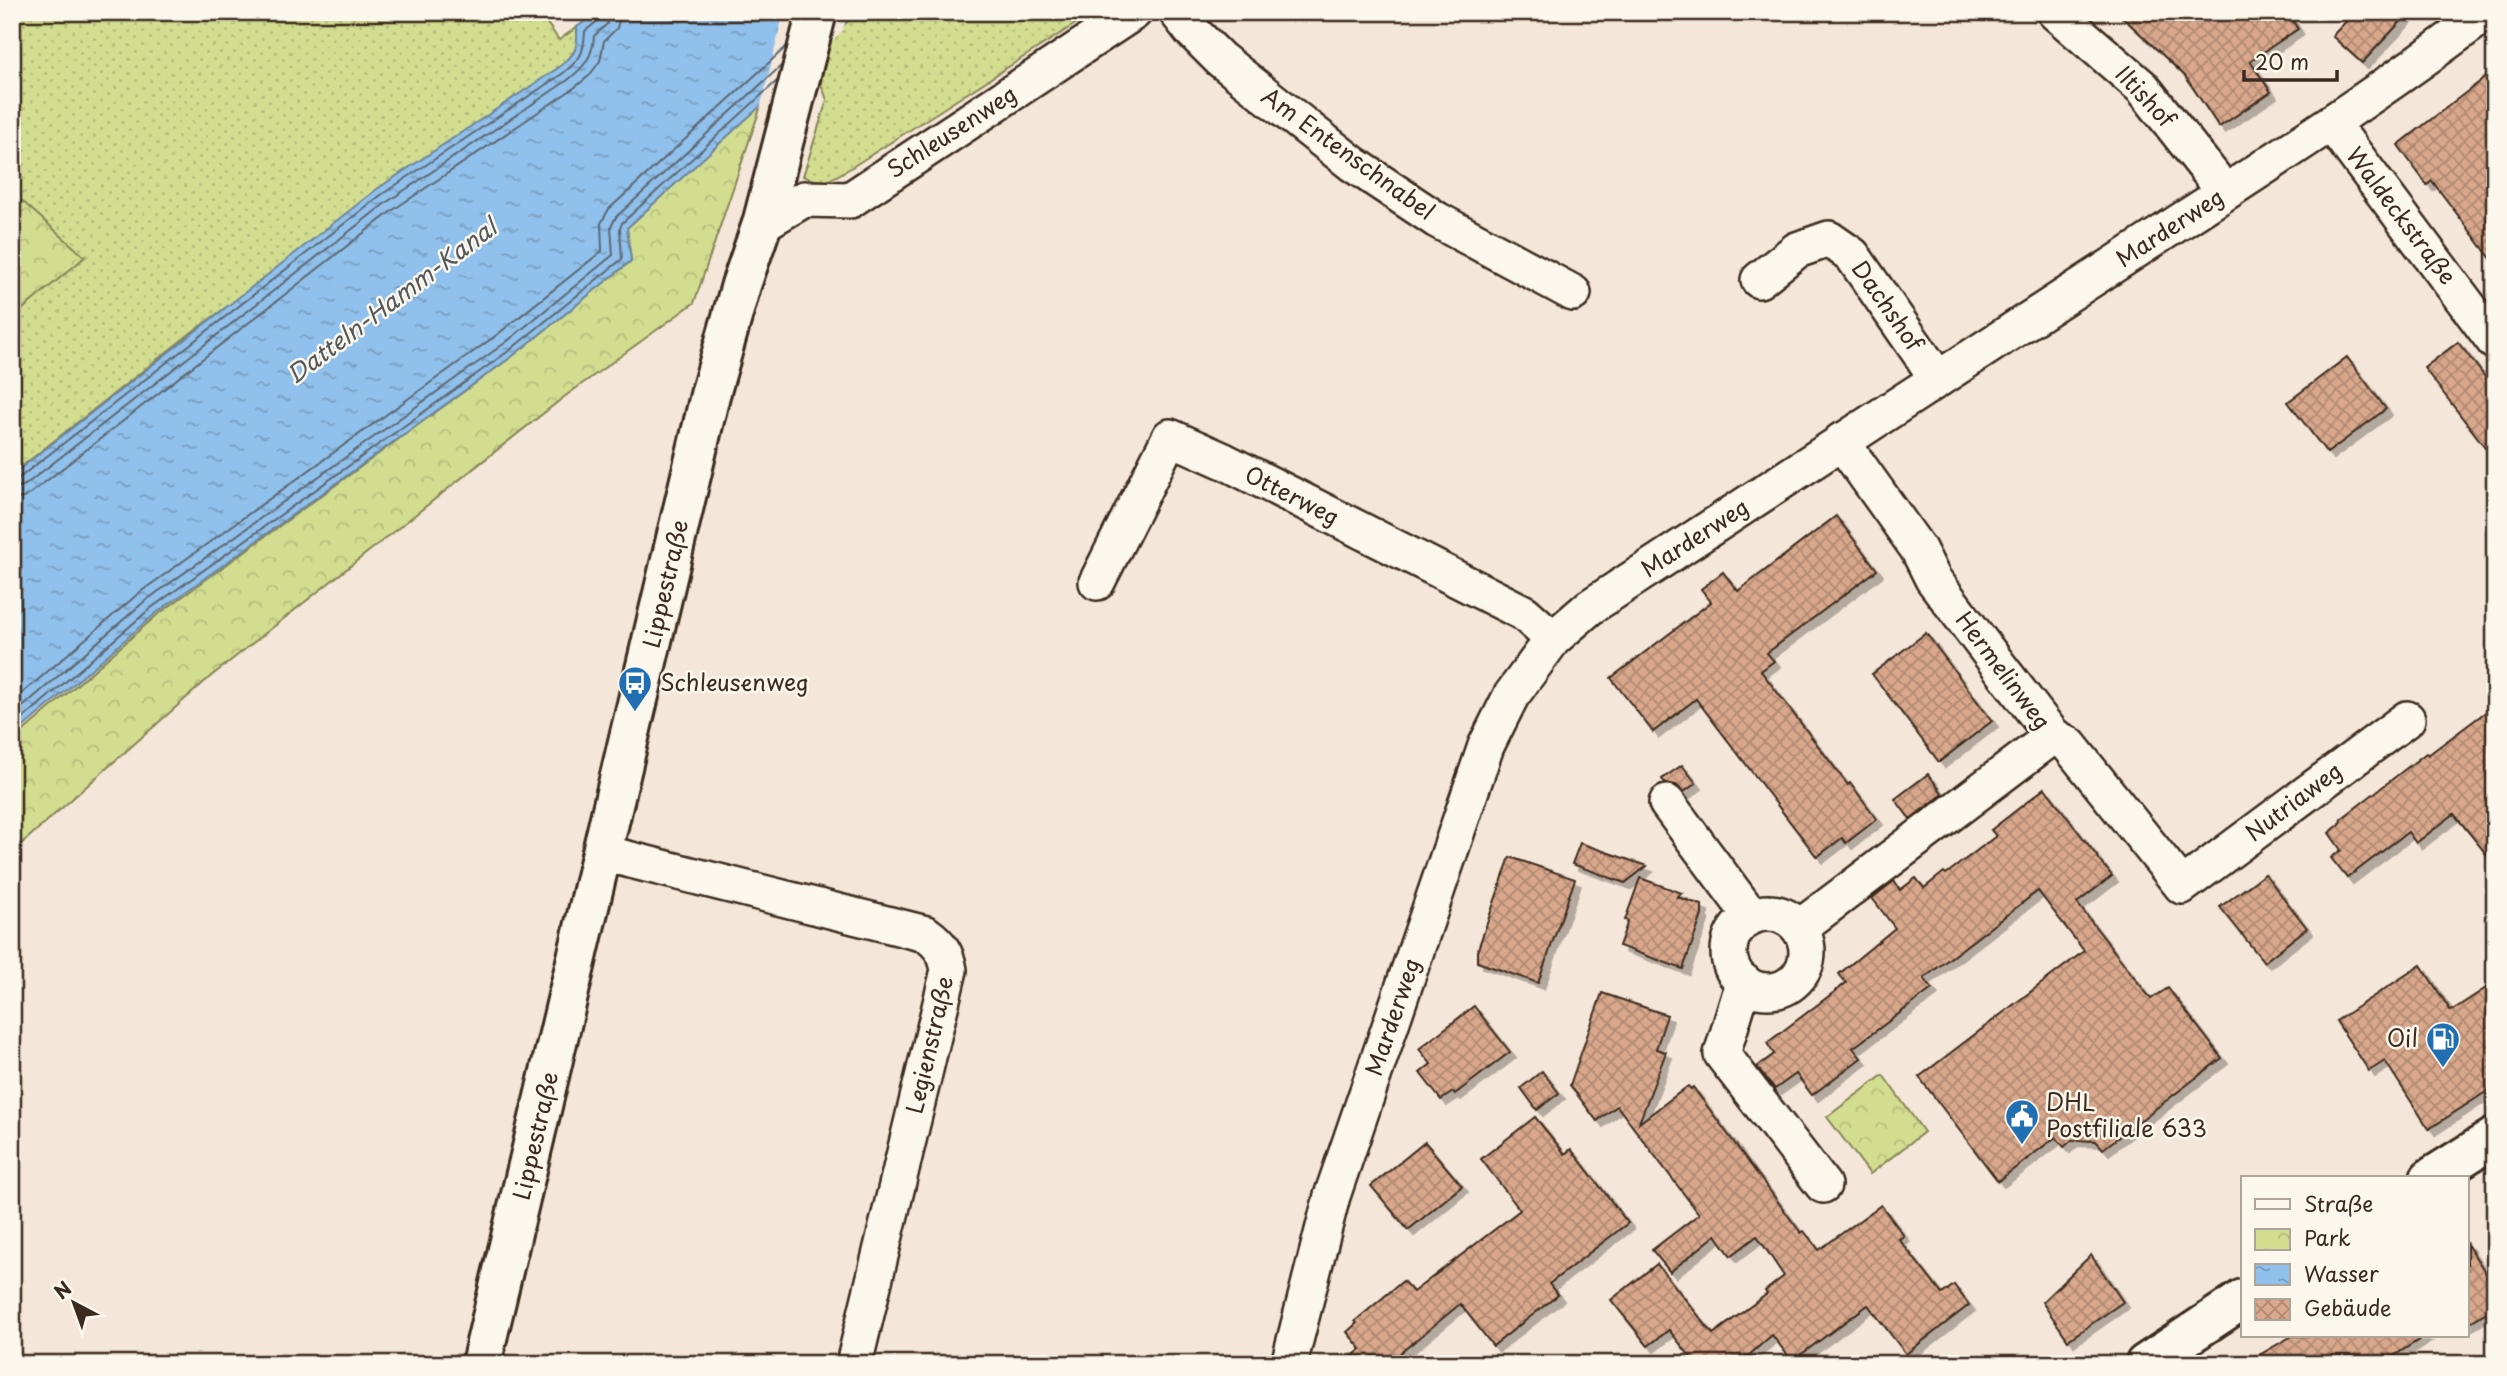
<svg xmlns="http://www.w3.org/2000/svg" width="2507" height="1376" viewBox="0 0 2507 1376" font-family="'Playpen Sans',sans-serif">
<defs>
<pattern id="grass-dots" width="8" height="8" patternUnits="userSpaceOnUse" patternTransform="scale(1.75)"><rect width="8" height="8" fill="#d2dd90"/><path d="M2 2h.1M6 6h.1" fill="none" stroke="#b5be7c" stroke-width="1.8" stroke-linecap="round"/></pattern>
<pattern id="park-crowns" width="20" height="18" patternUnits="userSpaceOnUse" patternTransform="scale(1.75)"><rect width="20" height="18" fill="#d2dd90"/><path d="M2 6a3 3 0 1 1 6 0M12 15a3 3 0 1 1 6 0" fill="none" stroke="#b5be7c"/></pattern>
<pattern id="water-ripples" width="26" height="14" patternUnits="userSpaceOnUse" patternTransform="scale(1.75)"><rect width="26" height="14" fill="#90c1ec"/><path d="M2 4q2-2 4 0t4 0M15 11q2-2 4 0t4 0" fill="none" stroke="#779dbf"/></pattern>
<pattern id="building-cross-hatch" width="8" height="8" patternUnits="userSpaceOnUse" patternTransform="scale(1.75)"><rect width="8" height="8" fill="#d9a88c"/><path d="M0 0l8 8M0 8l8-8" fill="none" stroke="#b18972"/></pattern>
<filter id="shadow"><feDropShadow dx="6" dy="6" stdDeviation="0" flood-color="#0004"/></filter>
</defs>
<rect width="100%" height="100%" fill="#f4e7d9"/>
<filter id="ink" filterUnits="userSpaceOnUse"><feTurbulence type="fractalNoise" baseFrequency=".0143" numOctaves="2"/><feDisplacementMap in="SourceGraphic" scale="14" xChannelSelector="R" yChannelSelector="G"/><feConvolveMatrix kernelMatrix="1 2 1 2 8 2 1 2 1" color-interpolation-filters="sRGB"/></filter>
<g filter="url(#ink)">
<g fill="url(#grass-dots)" stroke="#868457" stroke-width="2">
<path d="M 12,12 L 539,12 L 559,40 L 577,27 C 578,49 576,54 558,68 L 192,332 L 12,474 Z"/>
<path d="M 856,12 L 1094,12 L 849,169 L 824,183 L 803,176 L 827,100 L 812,59 Z"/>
</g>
<g fill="url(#park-crowns)" stroke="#868457" stroke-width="2">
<path d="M 762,103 L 694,303 L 564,397 L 210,677 L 12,852 L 12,741 L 156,616 L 514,355 L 631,261 L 627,228 Z"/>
<path d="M 12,192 L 85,257 L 12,318 Z"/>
<path d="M 1883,1075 L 1924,1132 L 1870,1174 L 1827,1117 Z"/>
</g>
<path fill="url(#water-ripples)" stroke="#6e859a" stroke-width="2" d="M 598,12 L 856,12 L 812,59 L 627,228 L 631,261 L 514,355 L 155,614 L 12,737 L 12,475 L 377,189 L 558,68 C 576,54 578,49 577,27 Z"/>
<path fill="#f4e7d9" d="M 784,12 L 848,12 L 843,30 L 815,61 L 760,109 Z"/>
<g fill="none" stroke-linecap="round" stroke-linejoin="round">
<g stroke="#5d6670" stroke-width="2">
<path d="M 12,480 L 19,478 L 381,195 L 562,74 C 581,59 584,54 585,31 L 599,20 L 601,12"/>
<path d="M 12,489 L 25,485 L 387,202 L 568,80 C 584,67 593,57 594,36 L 607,24 L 610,12"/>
<path d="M 12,499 L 23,498 L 31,493 L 393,210 L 574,88 L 589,76 L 600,61 L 604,41 L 617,28 L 621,12"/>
<path d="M 12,702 L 139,593 L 498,334 L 602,251 L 601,223 L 609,209 L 786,47"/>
<path d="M 12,716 L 145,601 L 505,343 L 613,255 L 611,227 L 616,217 L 782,65"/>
<path d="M 12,728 L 151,608 L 510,350 L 622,259 L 620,229 L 622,223 L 778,80"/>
</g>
</g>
<g fill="url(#building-cross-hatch)" stroke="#3b2a1e" stroke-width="2" filter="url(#shadow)">
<path d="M 2117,12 L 2287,12 L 2298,29 L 2250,61 L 2271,92 L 2219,127 L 2185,76 Z"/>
<path d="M 2355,12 L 2410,12 L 2362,63 L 2332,36 Z"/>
<path d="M 2495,70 L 2495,264 L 2432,181 L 2427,185 L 2398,145 Z"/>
<path d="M 2458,342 L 2495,390 L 2495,460 L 2424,368 Z"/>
<path d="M 2347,357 L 2386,409 L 2327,453 L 2288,402 Z"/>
<path d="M 1836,516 L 1877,570 L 1767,653 L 1774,661 L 1761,671 L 1848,785 L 1850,783 L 1877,819 L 1846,843 L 1842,838 L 1817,857 L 1696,699 L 1653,732 L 1611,678 L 1711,602 L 1701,589 L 1723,572 L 1738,591 Z"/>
<path d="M 1926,633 L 1992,721 L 1939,762 L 1872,674 Z"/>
<path d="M 2495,705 L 2495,865 L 2454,814 L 2416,843 L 2408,832 L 2347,878 L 2331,858 L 2341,850 L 2329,833 L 2340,824 L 2341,819 L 2426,753 L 2428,755 Z"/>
<path d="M 1682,765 L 1696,783 L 1684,792 L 1676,785 L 1665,783 L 1662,779 Z"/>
<path d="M 1928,774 L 1943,794 L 1910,819 L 1895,799 Z"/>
<path d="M 2045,788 L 2112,876 L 2077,903 L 2151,999 L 2168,988 L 2222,1058 L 2103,1149 L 2096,1141 L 2072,1140 L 2064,1147 L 2056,1137 L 1998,1181 L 1919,1077 L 2084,951 L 2038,891 L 1924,978 L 1932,989 L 1853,1048 L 1861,1058 L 1836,1077 L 1812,1095 L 1796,1074 L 1775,1089 L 1757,1067 L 1774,1054 L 1767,1043 L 1846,983 L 1839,974 L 1895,928 L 1872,898 L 1894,881 L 1900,890 L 1916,878 L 1924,888 L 1944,872 L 1946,874 L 1996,836 L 1991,830 Z"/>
<path d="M 1580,843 L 1647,866 L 1625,883 L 1572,864 Z"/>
<path d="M 1510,857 L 1575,879 L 1538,983 L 1477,962 L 1477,952 Z"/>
<path d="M 2265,874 L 2307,928 L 2264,962 L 2220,907 Z"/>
<path d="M 1640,878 L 1682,893 L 1677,897 L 1702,905 L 1702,915 L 1683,969 L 1619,946 L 1628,921 L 1625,920 Z"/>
<path d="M 2421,965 L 2451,1011 L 2495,982 L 2495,1086 L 2429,1129 L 2385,1061 L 2369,1071 L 2336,1021 Z"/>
<path d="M 1602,993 L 1667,1015 L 1656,1049 L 1666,1052 L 1639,1123 L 1688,1086 L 1691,1089 L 1693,1087 L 1801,1233 L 1804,1231 L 1819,1250 L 1881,1205 L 1904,1236 L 1899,1239 L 1942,1294 L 1954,1285 L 1969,1305 L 1906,1354 L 1868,1305 L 1792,1361 L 1772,1335 L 1739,1364 L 1696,1364 L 1669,1330 L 1648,1346 L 1611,1300 L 1657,1264 L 1713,1334 L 1767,1294 L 1765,1291 L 1784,1276 L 1757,1236 L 1731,1256 L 1716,1235 L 1670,1272 L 1652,1250 L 1699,1214 L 1617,1106 L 1597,1121 L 1570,1085 Z"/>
<path d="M 1474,1006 L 1510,1052 L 1455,1094 L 1453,1092 L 1441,1100 L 1420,1073 L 1431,1064 L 1419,1049 Z"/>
<path d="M 1542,1071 L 1559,1093 L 1537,1110 L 1521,1088 Z"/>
<path d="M 1535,1117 L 1565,1154 L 1571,1149 L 1628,1223 L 1549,1284 L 1558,1295 L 1493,1346 L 1460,1304 L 1387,1364 L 1343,1364 L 1361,1349 L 1347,1332 L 1357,1323 L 1355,1321 L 1403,1281 L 1413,1292 L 1520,1210 L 1481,1159 Z"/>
<path d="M 1425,1142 L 1462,1186 L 1408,1230 L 1371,1186 Z"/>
<path d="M 2467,1244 L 2495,1287 L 2495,1307 L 2467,1324 Z"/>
<path d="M 2091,1255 L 2123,1302 L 2068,1340 L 2042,1302 Z"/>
<path d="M 2292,1336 L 2425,1336 L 2381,1364 L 2244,1364 Z"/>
</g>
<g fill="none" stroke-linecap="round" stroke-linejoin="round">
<g stroke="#3b2a1e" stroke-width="40">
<g id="street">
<path d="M 1177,12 L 1191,30 L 1220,59 L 1353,164 L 1437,220 L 1573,293"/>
<path d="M 2055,12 L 2143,88 L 2225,192"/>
<path d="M 2332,124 L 2495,342"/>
<path d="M 762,224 L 804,199 L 850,200 L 1134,12"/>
<path d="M 1759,280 L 1797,250 L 1829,239 L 1852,255 L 1938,379"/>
<path d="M 1841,441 L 1918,549 L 1933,579 L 1999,666 L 2053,736 L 2069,745 L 2182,886 L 2407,719"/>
<path d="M 1097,582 L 1170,437 L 1224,461 L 1524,613 L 1553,639"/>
<path d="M 1667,803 L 1751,916"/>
<path d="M 603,853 L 926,934 C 940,944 946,953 949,970 L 854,1364"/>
<circle cx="1768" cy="952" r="39"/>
<path d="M 1799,928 L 2053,736"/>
<path d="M 1744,982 L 1722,1054 L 1823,1185"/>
<path d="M 1289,1364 L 1332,1196 L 1486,746 L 1511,696 L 1553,639 L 1590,607 C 1767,490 1946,374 2124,258 C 2247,178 2370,101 2487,12"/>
</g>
</g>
<g stroke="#3b2a1e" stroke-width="44">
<g id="secondary">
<path d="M 2430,1178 L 2495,1137"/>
<path d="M 481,1364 L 710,395 L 741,285 L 762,224 L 817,12"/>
<path d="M 2145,1364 L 2243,1299"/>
</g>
</g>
<use href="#street" stroke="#fbf7ec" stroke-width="35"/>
<use href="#secondary" stroke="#fbf7ec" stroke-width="38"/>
</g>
</g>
<defs>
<g id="bus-pin" transform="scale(1.75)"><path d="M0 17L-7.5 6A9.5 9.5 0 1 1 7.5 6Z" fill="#1f6fb2" stroke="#fbf7ec"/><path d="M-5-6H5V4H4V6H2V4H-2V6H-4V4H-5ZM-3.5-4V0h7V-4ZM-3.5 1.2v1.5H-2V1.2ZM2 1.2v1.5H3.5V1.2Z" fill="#fff"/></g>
<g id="fuel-pin" transform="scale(1.75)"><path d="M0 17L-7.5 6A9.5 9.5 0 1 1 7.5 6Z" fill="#1f6fb2" stroke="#fbf7ec"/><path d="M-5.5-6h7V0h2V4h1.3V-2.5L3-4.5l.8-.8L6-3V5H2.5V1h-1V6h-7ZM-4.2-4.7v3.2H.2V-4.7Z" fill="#fff"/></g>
<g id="civic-pin" transform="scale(1.75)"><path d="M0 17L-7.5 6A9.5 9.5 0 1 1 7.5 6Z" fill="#1f6fb2" stroke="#fbf7ec"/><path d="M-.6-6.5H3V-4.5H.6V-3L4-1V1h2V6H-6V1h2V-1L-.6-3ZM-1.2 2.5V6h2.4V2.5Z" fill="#fff"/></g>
</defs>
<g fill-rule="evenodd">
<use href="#bus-pin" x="635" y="683"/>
<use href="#fuel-pin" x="2443" y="1039"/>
<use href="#civic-pin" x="2022" y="1116"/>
</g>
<g text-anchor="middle" stroke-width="5" stroke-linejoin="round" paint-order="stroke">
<g font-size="23" fill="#3b2a1e" stroke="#fbf7ec">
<text transform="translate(2145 97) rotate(47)" y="8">Iltishof</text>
<text transform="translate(952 132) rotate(-33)" y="8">Schleusenweg</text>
<text transform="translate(1348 154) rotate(36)" y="8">Am Entenschnabel</text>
<text transform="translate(2401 216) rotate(53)" y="8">Waldeckstraße</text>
<text transform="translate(2170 228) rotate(-33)" y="8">Marderweg</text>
<text transform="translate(1887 306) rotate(55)" y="8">Dachshof</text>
<text transform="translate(1292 496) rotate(27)" y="8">Otterweg</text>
<text transform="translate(1695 538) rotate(-33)" y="8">Marderweg</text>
<text transform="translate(666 584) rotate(-77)" y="8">Lippestraße</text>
<text transform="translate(2003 671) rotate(53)" y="8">Hermelinweg</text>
<text transform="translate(2294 802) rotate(-37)" y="8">Nutriaweg</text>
<text transform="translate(1393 1017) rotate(-71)" y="8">Marderweg</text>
<text transform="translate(930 1045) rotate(-77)" y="8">Legienstraße</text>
<text transform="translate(536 1136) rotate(-77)" y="8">Lippestraße</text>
</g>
<g font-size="23" fill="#3b2a1e" stroke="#fbf7ec" text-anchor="start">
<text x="660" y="691">Schleusenweg</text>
<text x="2418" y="1047" text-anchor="end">Oil</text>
<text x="2046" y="1111">DHL<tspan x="2046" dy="26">Postfiliale 633</tspan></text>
</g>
<g font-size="24" font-style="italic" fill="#54575c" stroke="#fbf7ec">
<text transform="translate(392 302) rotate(-37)" y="8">Datteln-Hamm-Kanal</text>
</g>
</g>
<rect width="2507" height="1376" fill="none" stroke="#fbf7ec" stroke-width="42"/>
<rect x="21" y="21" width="2465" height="1334" fill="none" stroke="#3b2a1e" stroke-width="2.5" filter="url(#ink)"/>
<rect x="2241" y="1176" width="228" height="161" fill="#fbf7ec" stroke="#aea59a" stroke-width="2"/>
<rect x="2255" y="1199" width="35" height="10" fill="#fbf7ec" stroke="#aea59a" stroke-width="2"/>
<text x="2304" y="1212" font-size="21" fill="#3b2a1e">Straße</text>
<rect x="2255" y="1229" width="35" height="21" fill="url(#park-crowns)" stroke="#aea59a" stroke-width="2"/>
<text x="2304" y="1246" font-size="21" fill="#3b2a1e">Park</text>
<rect x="2255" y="1264" width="35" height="21" fill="url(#water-ripples)" stroke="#aea59a" stroke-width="2"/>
<text x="2304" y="1282" font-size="21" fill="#3b2a1e">Wasser</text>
<rect x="2255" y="1299" width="35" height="21" fill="url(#building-cross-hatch)" stroke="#aea59a" stroke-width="2"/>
<text x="2304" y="1316" font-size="21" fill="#3b2a1e">Gebäude</text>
<g transform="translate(74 1303) rotate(319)" stroke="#fbf7ec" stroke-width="5" paint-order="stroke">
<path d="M0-5L12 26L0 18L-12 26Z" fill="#3b2a1e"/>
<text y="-10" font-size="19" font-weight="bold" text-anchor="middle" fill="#3b2a1e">N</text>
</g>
<path d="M2244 70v10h93v-10" fill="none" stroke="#3b2a1e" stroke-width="3.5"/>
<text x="2255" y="70" font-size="21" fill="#3b2a1e" stroke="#fbf7ec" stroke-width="5" paint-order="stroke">20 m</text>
</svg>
